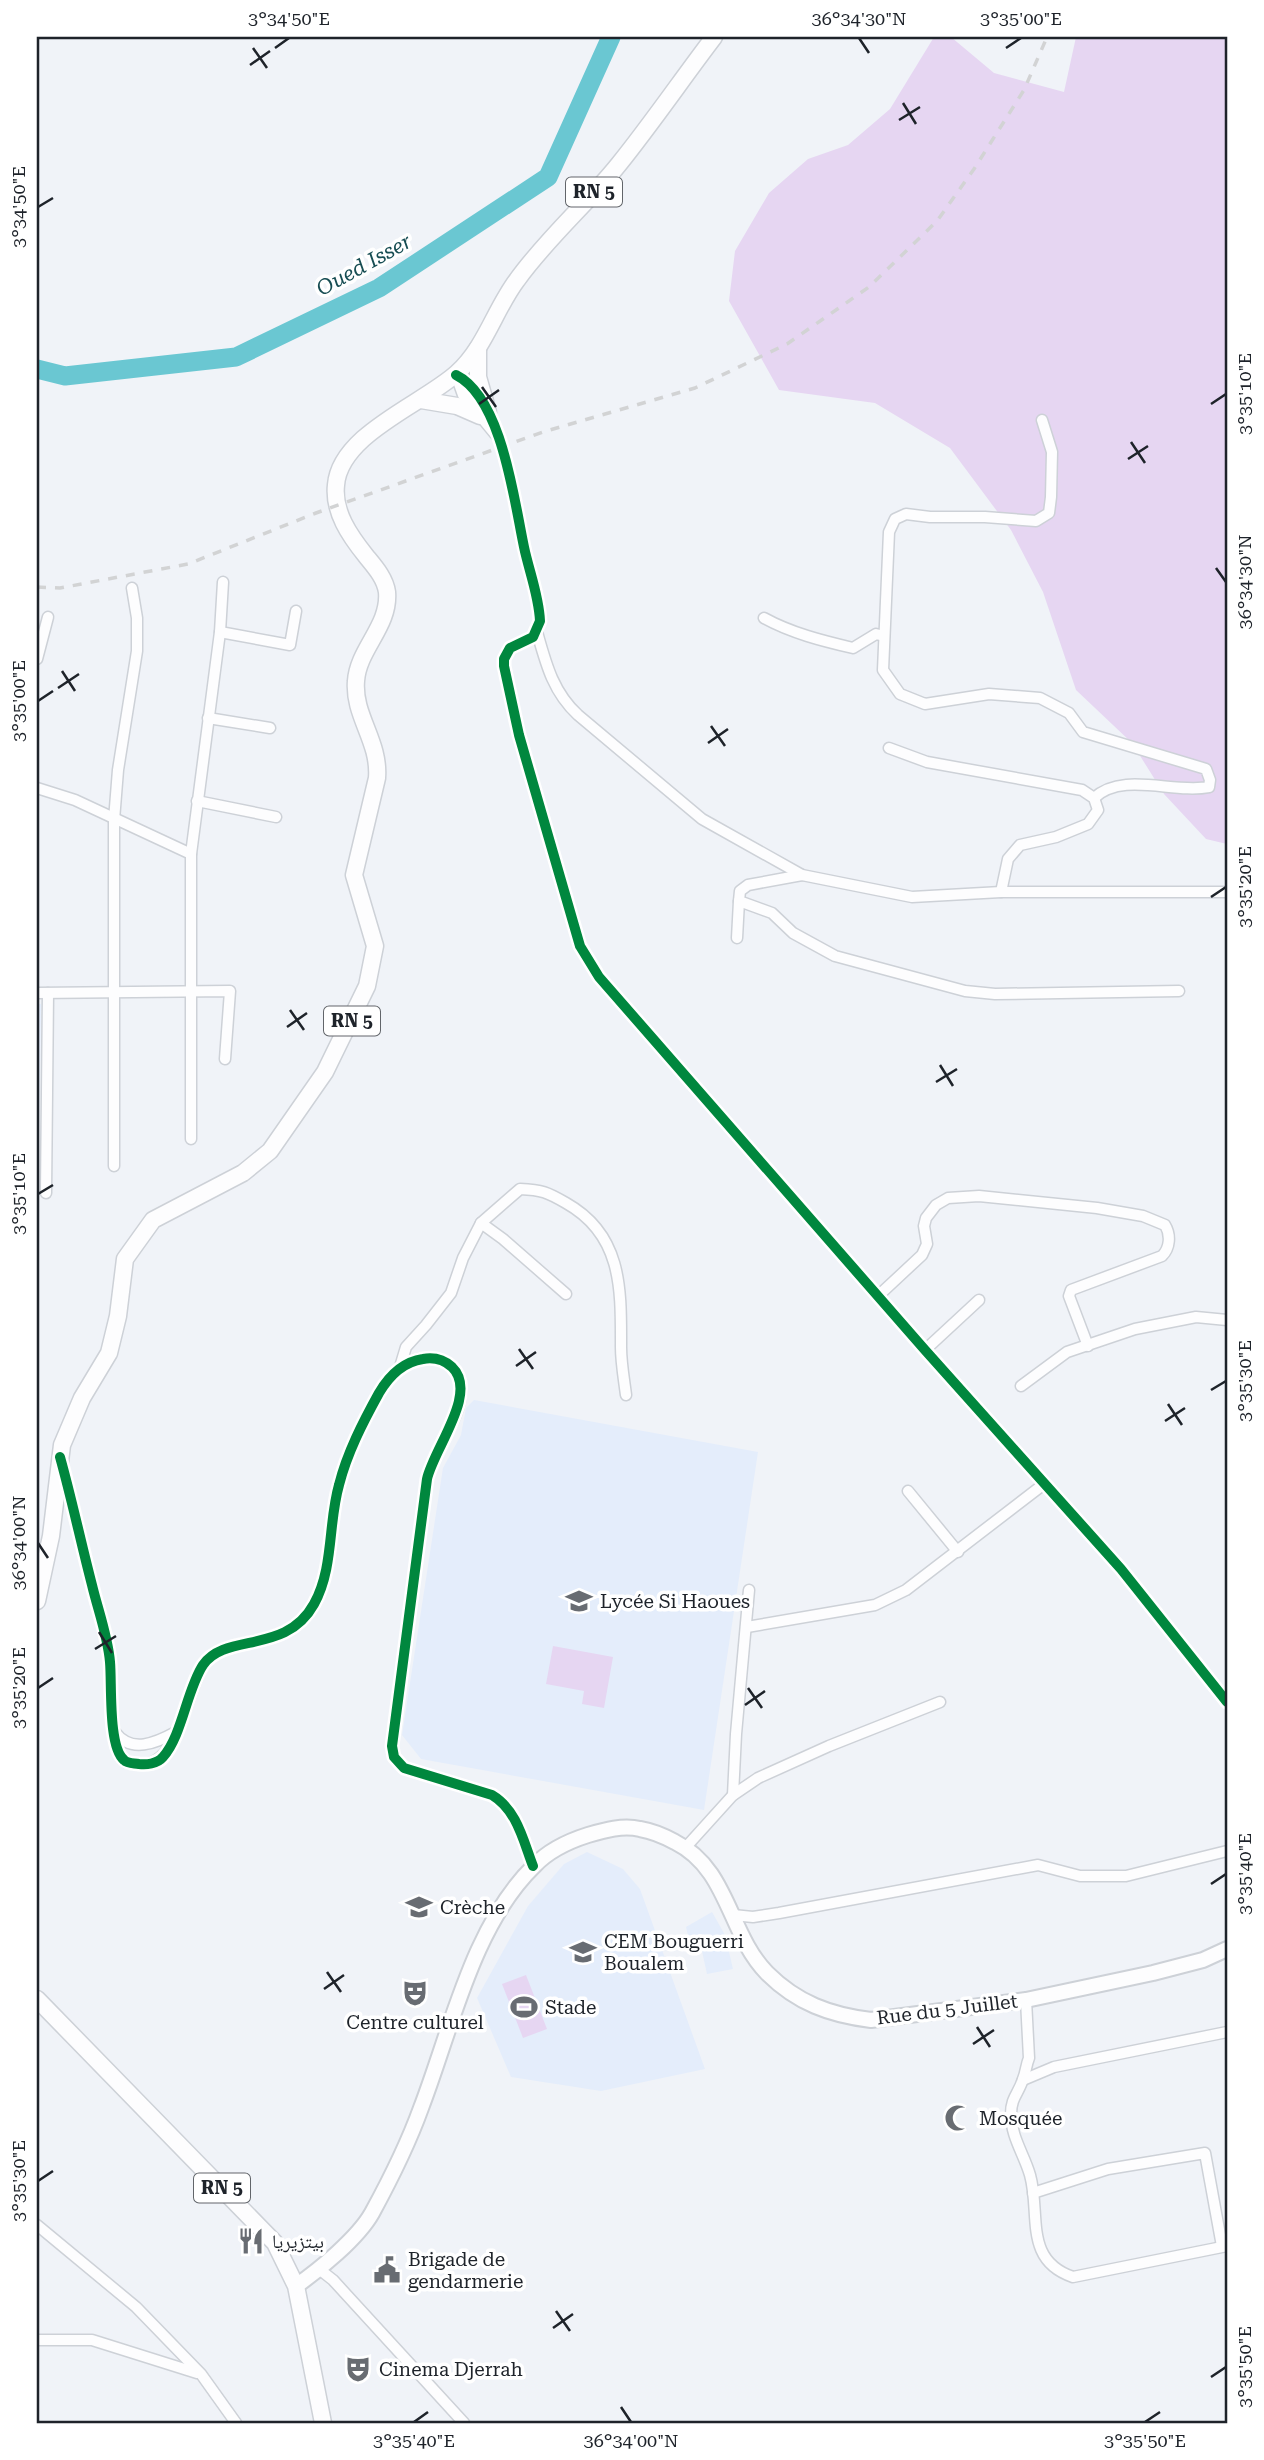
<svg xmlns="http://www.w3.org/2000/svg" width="1264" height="2460" viewBox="0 0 1264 2460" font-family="'Roboto Serif','Noto Naskh Arabic',serif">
<rect width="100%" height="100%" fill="#f0f3f8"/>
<g fill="#e4edfb">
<path d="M 37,1004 L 41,1004 L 37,1262 Z"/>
<path d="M 474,1400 L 758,1452 L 704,1810 L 421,1759 L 402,1735 L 443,1468 L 461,1435 L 466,1408 Z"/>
<path d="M 587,1852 L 623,1869 L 640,1889 L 705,2069 L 601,2091 L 511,2077 L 477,1998 L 528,1906 L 564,1864 Z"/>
<path d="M 712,1912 L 725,1935 L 733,1969 L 707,1974 L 700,1942 L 690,1944 L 686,1927 Z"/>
</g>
<g fill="#e6d6f2">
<path d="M 934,37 L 951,37 L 994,73 L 1064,92 L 1076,37 L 1227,37 L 1227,844 L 1206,839 L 1164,794 L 1132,743 L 1076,690 L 1043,592 L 1011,530 L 950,448 L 875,403 L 779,390 L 729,301 L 735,251 L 769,193 L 808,159 L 848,145 L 890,109 Z"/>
<path d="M 553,1646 L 613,1657 L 604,1708 L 582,1704 L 584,1691 L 546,1684 Z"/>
<path d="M 526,1975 L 547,2029 L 523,2038 L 502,1984 Z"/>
</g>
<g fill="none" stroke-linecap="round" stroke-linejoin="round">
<path stroke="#6ac7d2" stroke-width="19" d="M 37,369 L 65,376 L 236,357 L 379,288 L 548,177 L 611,37"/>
<g stroke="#cdd1d7" stroke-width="13">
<g id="street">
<path d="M 456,375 C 502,398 514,500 524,547 C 529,571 539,596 540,621 L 533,637 L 510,648 L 504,659 L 504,666 L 519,735 L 580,946 L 599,977 L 925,1350 L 1121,1569 L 1227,1702"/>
<path d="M 456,375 L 463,395 L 495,434"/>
<path d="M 1042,420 L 1052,452 L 1051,497 L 1049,513 L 1036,521 L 985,517 L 930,517 L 906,514 L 895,519 L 889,532 L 883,670 L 900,694 L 925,704 L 989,694 L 1040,698 L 1069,713 L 1083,732 L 1206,769 L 1210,780 L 1209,787 C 1173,794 1123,771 1094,798"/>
<path d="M 764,618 C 791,633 823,641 853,648 L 876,634 L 884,636"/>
<path d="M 220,632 L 290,645 L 296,611"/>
<path d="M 537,632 C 546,664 553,692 578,715 L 702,819 L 802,875 L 912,897 L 1001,892 L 1227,892"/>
<path d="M 37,659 L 48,617"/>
<path d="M 208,718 L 270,728"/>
<path d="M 889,748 L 927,762 L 1082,790 L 1094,798 L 1098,810 L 1088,824 L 1056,837 L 1020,845 L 1008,859 L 1001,892"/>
<path d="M 37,788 L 75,800 L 191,854"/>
<path d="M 197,801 L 276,817"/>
<path d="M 802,875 L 748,885 L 740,891 L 739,901 L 772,913 L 793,933 L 835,956 L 965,991 L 995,994 L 1179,991"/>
<path d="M 737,938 L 739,901"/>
<path d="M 37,993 L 230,991 L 225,1059"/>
<path d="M 191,1139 L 191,854 L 220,632 L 223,582"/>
<path d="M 114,1166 L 114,820 L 118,770 L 137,651 L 137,618 L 132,588"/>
<path d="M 46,1193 L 48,993"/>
<path d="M 481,1223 L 503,1239 L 566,1294"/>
<path d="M 878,1296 L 922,1255 L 927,1244 L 924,1226 L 926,1218 L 936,1205 L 948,1198 L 979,1196 L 1097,1208 L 1143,1216 L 1165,1225 C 1171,1235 1170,1248 1162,1256 L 1071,1290 L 1069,1296 L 1088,1346"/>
<path d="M 925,1350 L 979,1300"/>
<path d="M 400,1367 L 406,1347 L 426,1325 L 451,1293 L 463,1258 L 481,1223 L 520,1189 C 542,1190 547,1192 566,1203 C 623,1235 621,1290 621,1347 C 621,1363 624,1379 626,1395"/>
<path d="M 1021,1386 L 1067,1352 L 1135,1329 L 1196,1317 L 1227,1320"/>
<path d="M 63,1468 C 74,1505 81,1543 91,1581 C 98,1611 109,1642 111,1674 C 112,1693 109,1749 124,1761 C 128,1764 134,1764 139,1764 C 179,1769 186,1690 204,1665 C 227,1631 288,1654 315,1603 C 334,1568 328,1523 339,1485 C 346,1457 359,1432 372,1407 C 379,1393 386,1379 399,1368 C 421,1350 461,1357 461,1391 C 461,1419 434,1450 427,1479 L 392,1746 L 394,1757 L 404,1768 L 492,1795 C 517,1810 523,1840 533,1866"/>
<path d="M 908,1491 L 958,1552"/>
<path d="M 747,1627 L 875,1605 L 906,1590 L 1044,1484"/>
<path d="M 115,1732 C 131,1754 156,1743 176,1732"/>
<path d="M 733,1795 L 736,1734 L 749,1590"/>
<path d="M 686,1847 L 733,1795 L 758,1778 L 829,1746 L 940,1702"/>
<path d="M 733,1915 L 753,1917 L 779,1913 L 1038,1865 L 1080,1876 L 1126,1876 L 1227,1851"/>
<path d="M 1026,2000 L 1029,2058 C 1026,2065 1026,2072 1023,2079 C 1019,2093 1011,2097 1011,2114 C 1011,2137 1024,2154 1030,2175 C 1041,2214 1023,2260 1073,2277 L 1227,2246"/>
<path d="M 1023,2080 L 1054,2067 L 1227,2032"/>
<path d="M 1033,2193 L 1108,2169 L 1205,2153 L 1222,2246"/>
<path d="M 37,2225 L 136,2307 L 201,2374 L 236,2423"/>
<path d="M 319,2269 L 333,2280 L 464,2423"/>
<path d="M 37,2340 L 92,2340 L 197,2373"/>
</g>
</g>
<g stroke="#cdd1d7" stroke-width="18">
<path id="secondary" d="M 296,2286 C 319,2270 358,2238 372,2213 C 390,2180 408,2144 421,2108 C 451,2030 473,1925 534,1866 C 548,1851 569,1841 588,1835 C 605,1830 623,1825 640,1829 C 652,1831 664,1836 675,1842 C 729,1869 728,1933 767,1973 C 797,2003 830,2015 871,2020 L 1026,2000 L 1153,1973 L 1203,1960 L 1227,1949"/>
</g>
<g stroke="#cdd1d7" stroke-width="19">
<g id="primary">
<path d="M 478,348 L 478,377 L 488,412"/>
<path d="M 421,400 L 457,406 L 480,416"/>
<path d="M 37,1601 L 51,1536 L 62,1445 L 82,1398 L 109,1353 L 118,1316 L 125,1259 L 153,1220 L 243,1173 L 270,1151 L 325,1072 L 367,986 L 375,946 L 354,875 L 377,778 C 380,741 353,716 356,681 C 358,649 390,626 387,592 C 385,578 375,567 366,556 C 350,536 333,512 336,485 C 340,434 423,404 457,373 C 485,348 495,309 517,280 C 547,238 587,204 619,164 C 652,123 682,79 714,37"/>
<path d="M 37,1999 L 275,2243 L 296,2286 L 323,2423"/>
</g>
</g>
<use href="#street" stroke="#fdfdfe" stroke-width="10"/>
<use href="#secondary" stroke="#fdfdfe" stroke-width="14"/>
<use href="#primary" stroke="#fdfdfe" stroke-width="16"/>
<path stroke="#d2d3d4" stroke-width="3.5" stroke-dasharray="9 9" stroke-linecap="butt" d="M 37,587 L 60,588 L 188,564 L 316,513 L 543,432 L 695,388 L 787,344 L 869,287 L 937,221 L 974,169 L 1024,90 L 1047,37"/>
<g stroke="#fff" stroke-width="15">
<g id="cycleway">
<path d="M 456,375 C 502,398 514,500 524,547 C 529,571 539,596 540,621 L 533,637 L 510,648 L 504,659 L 504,666 L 519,735 L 580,946 L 599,977 L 925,1350 L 1121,1569 L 1227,1702"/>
<path d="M 60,1457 C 72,1500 81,1543 92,1585 C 98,1610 108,1637 110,1662 C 112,1684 108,1747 124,1760 C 128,1764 133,1763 139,1764 C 146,1765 157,1764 163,1757 C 182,1736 187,1689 203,1665 C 226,1632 286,1655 314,1604 C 334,1568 328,1523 339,1485 C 347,1453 363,1422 379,1393 C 389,1376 402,1362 423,1359 C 434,1357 443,1359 452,1367 C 479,1393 434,1448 427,1479 L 392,1746 L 394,1757 L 404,1768 L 492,1795 C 517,1810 523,1840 533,1866"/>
</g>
</g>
<use href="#cycleway" stroke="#00873e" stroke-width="10"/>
</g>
<path fill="none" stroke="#1e232a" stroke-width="2.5" d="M 859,38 L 869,53M 253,48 L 267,68M 275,48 L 289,38M 1006,48 L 1021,38M 250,65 L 270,51M 903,103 L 916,124M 899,120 L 920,107M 38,207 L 53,198M 482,387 L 496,407M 479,404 L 499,390M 1211,404 L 1226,394M 1131,442 L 1145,463M 1128,459 L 1148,446M 1216,568 L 1226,582M 62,671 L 75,691M 58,688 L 79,674M 38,701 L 53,691M 711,726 L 725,746M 708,743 L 728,729M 1211,897 L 1226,887M 290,1010 L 304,1030M 287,1027 L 307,1013M 940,1065 L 953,1086M 936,1082 L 957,1069M 38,1194 L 53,1185M 519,1349 L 533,1369M 516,1366 L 536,1352M 1211,1390 L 1226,1381M 1168,1404 L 1182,1425M 1165,1421 L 1185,1408M 38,1543 L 48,1558M 99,1632 L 112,1653M 95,1649 L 116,1636M 38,1688 L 53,1678M 748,1688 L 762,1708M 745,1705 L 765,1691M 1211,1884 L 1226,1874M 327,1972 L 341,1992M 324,1989 L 344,1975M 977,2027 L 990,2047M 973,2044 L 994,2030M 38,2181 L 53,2171M 556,2311 L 570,2331M 553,2328 L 573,2314M 1211,2377 L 1226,2367M 621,2407 L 631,2422M 414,2422 L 428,2412M 1145,2422 L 1160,2412"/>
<defs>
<g id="school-bare" transform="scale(2.1)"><path d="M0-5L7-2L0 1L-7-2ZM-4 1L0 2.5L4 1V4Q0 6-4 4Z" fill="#686c72" stroke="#fff" stroke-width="2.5" paint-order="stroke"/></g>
<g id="theatre-bare" transform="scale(2.1)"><path d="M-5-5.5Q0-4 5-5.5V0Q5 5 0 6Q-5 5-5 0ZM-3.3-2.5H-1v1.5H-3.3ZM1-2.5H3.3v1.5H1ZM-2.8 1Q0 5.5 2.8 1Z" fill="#686c72" stroke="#fff" stroke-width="2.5" paint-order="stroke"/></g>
<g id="stadium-bare" transform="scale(2.1)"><path d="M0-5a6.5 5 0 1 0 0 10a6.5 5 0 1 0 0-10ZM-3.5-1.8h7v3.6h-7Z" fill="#686c72" stroke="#fff" stroke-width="2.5" paint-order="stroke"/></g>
<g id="mosque-bare" transform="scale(2.1)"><path d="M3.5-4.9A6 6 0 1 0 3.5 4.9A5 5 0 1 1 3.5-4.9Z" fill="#686c72" stroke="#fff" stroke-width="2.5" paint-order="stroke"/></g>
<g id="restaurant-bare" transform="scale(2.1)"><path d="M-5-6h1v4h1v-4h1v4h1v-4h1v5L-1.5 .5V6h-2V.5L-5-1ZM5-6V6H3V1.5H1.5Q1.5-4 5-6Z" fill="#686c72" stroke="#fff" stroke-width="2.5" paint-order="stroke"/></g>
<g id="civic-bare" transform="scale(2.1)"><path d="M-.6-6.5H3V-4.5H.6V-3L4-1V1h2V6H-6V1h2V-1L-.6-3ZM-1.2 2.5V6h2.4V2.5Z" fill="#686c72" stroke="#fff" stroke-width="2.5" paint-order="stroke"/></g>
</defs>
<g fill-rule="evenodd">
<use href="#school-bare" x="579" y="1601"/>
<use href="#school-bare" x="419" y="1907"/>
<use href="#school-bare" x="583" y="1952"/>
<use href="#theatre-bare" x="415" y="1993"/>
<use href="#stadium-bare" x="524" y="2007"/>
<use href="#mosque-bare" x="958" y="2118"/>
<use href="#restaurant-bare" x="251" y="2241"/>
<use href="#civic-bare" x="387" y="2270"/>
<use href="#theatre-bare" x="358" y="2369"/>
</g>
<g text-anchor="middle" stroke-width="7" stroke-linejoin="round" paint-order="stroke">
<g fill="#fff" stroke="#62656a" stroke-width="2">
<rect x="566" y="177.5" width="56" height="29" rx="5"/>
<rect x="324" y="1006.5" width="56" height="29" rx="5"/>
<rect x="194" y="2173.5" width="56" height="29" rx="5"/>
</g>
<g font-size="18" font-weight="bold" fill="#1e232a">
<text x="594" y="198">RN 5</text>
<text x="352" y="1027">RN 5</text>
<text x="222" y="2194">RN 5</text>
</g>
<g font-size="19" fill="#1e232a" stroke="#fff" text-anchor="start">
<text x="600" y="1608">Lycée Si Haoues</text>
<text x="440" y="1914">Crèche</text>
<text x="604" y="1948">CEM Bouguerri<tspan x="604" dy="22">Boualem</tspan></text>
<text x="545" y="2014">Stade</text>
<text x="415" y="2029" text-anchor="middle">Centre culturel</text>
<text x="979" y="2125">Mosquée</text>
<text x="272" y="2248">بيتزيريا</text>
<text x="408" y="2266">Brigade de<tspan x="408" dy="22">gendarmerie</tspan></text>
<text x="379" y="2376">Cinema Djerrah</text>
</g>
<g font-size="19" fill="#1e232a" stroke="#fff">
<text transform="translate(947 2009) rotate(-7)" y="7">Rue du 5 Juillet</text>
</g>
<g font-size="21" font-style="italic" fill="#174d53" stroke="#fff">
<text transform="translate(364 265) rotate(-29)" y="7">Oued Isser</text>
</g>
</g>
<rect width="1264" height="2460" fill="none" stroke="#ffffff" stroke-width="77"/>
<rect x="38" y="38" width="1188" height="2384" fill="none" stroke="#1e232a" stroke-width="2.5"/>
<g font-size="18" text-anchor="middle" fill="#1e232a">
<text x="289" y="25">3°34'50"E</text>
<text x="859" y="25">36°34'30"N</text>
<text x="1021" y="25">3°35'00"E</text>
<text transform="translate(19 207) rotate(-90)" y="6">3°34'50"E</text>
<text transform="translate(1245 394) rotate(-90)" y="6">3°35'10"E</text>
<text transform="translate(1245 582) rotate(-90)" y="6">36°34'30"N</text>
<text transform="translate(19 701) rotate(-90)" y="6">3°35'00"E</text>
<text transform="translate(1245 887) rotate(-90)" y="6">3°35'20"E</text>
<text transform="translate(19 1194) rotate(-90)" y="6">3°35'10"E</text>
<text transform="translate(1245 1381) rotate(-90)" y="6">3°35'30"E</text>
<text transform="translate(19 1543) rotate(-90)" y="6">36°34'00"N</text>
<text transform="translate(19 1688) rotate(-90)" y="6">3°35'20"E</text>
<text transform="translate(1245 1874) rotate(-90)" y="6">3°35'40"E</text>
<text transform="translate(19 2181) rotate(-90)" y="6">3°35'30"E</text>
<text transform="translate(1245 2367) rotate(-90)" y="6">3°35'50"E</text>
<text x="414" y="2447">3°35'40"E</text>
<text x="631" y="2447">36°34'00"N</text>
<text x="1145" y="2447">3°35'50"E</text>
</g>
</svg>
